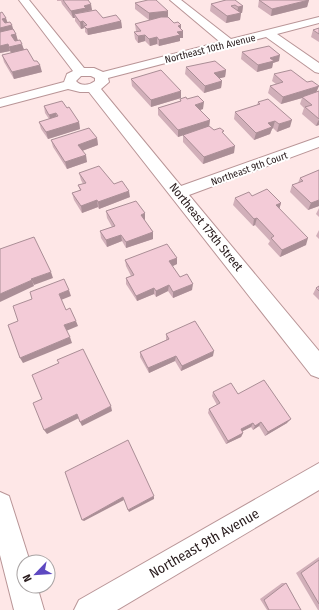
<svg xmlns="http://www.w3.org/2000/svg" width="319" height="610" viewBox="0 0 319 610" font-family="'Fira Sans Condensed',sans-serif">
<rect width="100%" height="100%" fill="#fee7e7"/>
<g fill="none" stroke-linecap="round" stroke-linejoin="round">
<g stroke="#b99597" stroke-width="2">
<g id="minor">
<path d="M 19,0 L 29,0 L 84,68 L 94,68 L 103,72 L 220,42 L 170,0 L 181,0 L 231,39 L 319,17 L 319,23 L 277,34 L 319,63 L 319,73 L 315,72 L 266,37 L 108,78 L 109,82 L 101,89 L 181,186 L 319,137 L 319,147 L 189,195 L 319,351 L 319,378 L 311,375 L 89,92 L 80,92 L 68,89 L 0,107 L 0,99 L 64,82 L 67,74 L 73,71 ZM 81,76 L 91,76 L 95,78 L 95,81 C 90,85 81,87 76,81 Z"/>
<path d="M 319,463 L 319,490 L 117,610 L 74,610 L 79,600 Z"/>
<path d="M 0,492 L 9,496 L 30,562 L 24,562 L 24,586 L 37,586 L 44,610 L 14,610 L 0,555 Z"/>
</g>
</g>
<use href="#minor" fill="#fff" fill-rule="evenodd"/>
</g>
<g fill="#d1afb9">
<path d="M 57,0 L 88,0 L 92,10 L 103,18 L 121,21 L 122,28 L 88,35 L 85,32 L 85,28 L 81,29 L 75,21 L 75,18 L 73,18 L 62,4 L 61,1 L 57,1 Z"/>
<path d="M 226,0 L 243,6 L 242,13 L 241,13 L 240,20 L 226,23 L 210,11 L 211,4 Z"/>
<path d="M 259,0 L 309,0 L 307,7 L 271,16 L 258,7 Z"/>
<path d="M 135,3 L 168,17 L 174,23 L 181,25 L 181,29 L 183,38 L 180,38 L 180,41 L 159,46 L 157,44 L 150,46 L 145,41 L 138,43 L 135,39 L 134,32 L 136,32 L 136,31 L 135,24 L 154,19 L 149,20 L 135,9 Z"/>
<path d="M 0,13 L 14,30 L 18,41 L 24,49 L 34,61 L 42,72 L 14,79 L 4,62 L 2,55 L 11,53 L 10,51 L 0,53 Z"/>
<path d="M 319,28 L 319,42 L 311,37 L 313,30 Z"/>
<path d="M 242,52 L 279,61 L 273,63 L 272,68 L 257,72 L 241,59 Z"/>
<path d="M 186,67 L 226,70 L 225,77 L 219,78 L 222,81 L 221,88 L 204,93 L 185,74 Z"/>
<path d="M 274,74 L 317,92 L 319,125 L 316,126 L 302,114 L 304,108 L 300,104 L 302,98 L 281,104 L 268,93 L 270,86 L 276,84 L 272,81 Z"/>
<path d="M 131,79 L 181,98 L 151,107 L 132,86 Z"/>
<path d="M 180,99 L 187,99 L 203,109 L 200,110 L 210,120 L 209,126 L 214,130 L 223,134 L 234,153 L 203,164 L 183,142 L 183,135 L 178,137 L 158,115 L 158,108 L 180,101 Z"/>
<path d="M 258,102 L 290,127 L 277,132 L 273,128 L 272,129 L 270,134 L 254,140 L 234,119 L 235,112 L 257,105 Z"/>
<path d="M 44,106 L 67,108 L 79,122 L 80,129 L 48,139 L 41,129 L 39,122 L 49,119 L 45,113 Z"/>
<path d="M 97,138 L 98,145 L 82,151 L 87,162 L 67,169 L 53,147 L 51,140 Z"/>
<path d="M 319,170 L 319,206 L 308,210 L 290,192 L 292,185 L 298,183 L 300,178 Z"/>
<path d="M 79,173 L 114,184 L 130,197 L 99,209 L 98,207 L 82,213 L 74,200 L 72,193 L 80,190 L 78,185 L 83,184 L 81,180 Z"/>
<path d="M 252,196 L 281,203 L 279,209 L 306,245 L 280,257 L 268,244 L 270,241 L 255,225 L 253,226 L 233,205 L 235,198 Z"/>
<path d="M 319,208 L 319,217 L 316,214 Z"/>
<path d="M 106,211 L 145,213 L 145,220 L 144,220 L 153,232 L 153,239 L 126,248 L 122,241 L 107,247 L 101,238 L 100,231 L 112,227 L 107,218 Z"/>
<path d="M 319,230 L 319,239 L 316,236 Z"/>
<path d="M 177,258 L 177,264 L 172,266 L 180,277 L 192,290 L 173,298 L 168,291 L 156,297 L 154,294 L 137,301 L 126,284 L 126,278 L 131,276 L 126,266 L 125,260 Z"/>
<path d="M 319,286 L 319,300 L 313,294 L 316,288 Z"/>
<path d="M 166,334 L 213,356 L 181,371 L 175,361 L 149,373 L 140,357 L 140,352 L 166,340 Z"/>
<path d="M 213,392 L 238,394 L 287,423 L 265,436 L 259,426 L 253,430 L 251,427 L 242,431 L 243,433 L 241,437 L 226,444 L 208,413 L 209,409 L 217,405 L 212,396 Z"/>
<path d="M 319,557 L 319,610 L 318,610 L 296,573 Z"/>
<path d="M 282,583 L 286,583 L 301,610 L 267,610 L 260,599 Z"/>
</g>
<g fill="#aa8e96">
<path d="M 309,0 L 307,7 L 271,16 L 272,9 Z"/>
<path d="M 91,4 L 92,10 L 74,14 L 75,18 L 73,18 L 71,11 L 84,6 Z"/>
<path d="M 243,6 L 242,13 L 241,13 L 240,20 L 226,23 L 227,16 L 237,14 L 238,7 Z"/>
<path d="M 168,11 L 168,17 L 149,20 L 149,13 Z"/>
<path d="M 6,18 L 8,24 L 3,25 L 2,19 Z"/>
<path d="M 83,21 L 84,28 L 81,29 L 80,22 Z"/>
<path d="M 121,21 L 122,28 L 88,35 L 87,29 Z"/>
<path d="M 12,25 L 14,32 L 0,35 L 0,28 Z"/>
<path d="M 181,25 L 181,31 L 183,31 L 183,38 L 180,38 L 180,41 L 159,46 L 159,40 L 178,26 Z"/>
<path d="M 16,34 L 18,41 L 13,42 L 11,35 Z"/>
<path d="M 145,35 L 145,41 L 138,43 L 138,36 Z"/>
<path d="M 157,37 L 157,44 L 150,46 L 149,39 Z"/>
<path d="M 8,44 L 10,51 L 0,53 L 0,46 Z"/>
<path d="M 22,44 L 24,50 L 11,53 L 9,47 Z"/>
<path d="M 280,55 L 279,61 L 273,63 L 272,68 L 257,72 L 258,65 L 270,58 Z"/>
<path d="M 40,65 L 42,72 L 14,79 L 12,72 Z"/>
<path d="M 226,70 L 225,77 L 213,80 L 214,73 Z"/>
<path d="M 222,81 L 221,88 L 204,93 L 205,86 Z"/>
<path d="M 319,86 L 316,93 L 302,97 L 302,98 L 281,104 L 283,97 Z"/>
<path d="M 181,91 L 181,98 L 151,107 L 151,100 Z"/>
<path d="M 204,102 L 203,109 L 194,112 L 195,105 Z"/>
<path d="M 56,113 L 57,120 L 51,122 L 49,115 Z"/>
<path d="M 319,119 L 319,125 L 316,126 Z"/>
<path d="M 210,120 L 209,127 L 178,137 L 178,130 Z"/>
<path d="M 292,120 L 290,127 L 277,132 L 279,124 Z"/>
<path d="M 275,121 L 273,128 L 272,129 L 270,134 L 254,140 L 256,133 L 268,123 Z"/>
<path d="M 79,122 L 80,129 L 48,139 L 46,132 Z"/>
<path d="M 97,138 L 98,145 L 79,152 L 78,145 Z"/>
<path d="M 235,146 L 234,153 L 203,164 L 204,157 Z"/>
<path d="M 86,155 L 87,162 L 67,169 L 65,162 Z"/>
<path d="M 129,191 L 130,197 L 99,209 L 98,202 Z"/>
<path d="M 97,200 L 98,207 L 82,213 L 81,206 Z"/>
<path d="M 319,200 L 319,206 L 308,210 L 311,203 Z"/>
<path d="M 281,203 L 279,210 L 276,205 Z"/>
<path d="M 145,213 L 145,220 L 141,221 L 141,215 Z"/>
<path d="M 257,218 L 255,225 L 253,226 L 254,219 Z"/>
<path d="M 153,232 L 153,239 L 126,248 L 126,242 Z"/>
<path d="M 121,235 L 122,241 L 107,247 L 106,240 Z"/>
<path d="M 308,238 L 306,245 L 280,257 L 282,250 Z"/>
<path d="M 177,258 L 177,264 L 169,268 L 169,261 Z"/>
<path d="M 51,272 L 53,278 L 34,285 L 31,279 Z"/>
<path d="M 32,280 L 34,286 L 0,302 L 0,294 Z"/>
<path d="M 193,284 L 192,290 L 173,298 L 173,292 Z"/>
<path d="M 169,285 L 168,291 L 156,297 L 156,291 Z"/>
<path d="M 154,288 L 154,294 L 137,301 L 136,296 Z"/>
<path d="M 69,290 L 71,296 L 61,300 L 59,294 Z"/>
<path d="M 76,321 L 78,326 L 66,331 L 64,325 Z"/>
<path d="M 70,337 L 72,343 L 23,363 L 20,358 Z"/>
<path d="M 214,351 L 213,356 L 181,371 L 182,366 Z"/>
<path d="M 176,356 L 175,361 L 149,373 L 148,368 Z"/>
<path d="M 111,406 L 112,411 L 82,426 L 80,422 Z"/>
<path d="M 77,414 L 79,418 L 47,434 L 44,430 Z"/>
<path d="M 291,419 L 287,423 L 265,436 L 268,432 Z"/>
<path d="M 261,422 L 259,426 L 253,430 L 255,426 Z"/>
<path d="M 253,423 L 251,427 L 239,433 L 241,429 Z"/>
<path d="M 243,433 L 241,437 L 226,444 L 228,441 Z"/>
<path d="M 154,496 L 154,499 L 129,512 L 128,510 Z"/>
<path d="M 123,497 L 124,500 L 84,521 L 82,520 Z"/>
</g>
<g fill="#f3cbd7" stroke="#aa8e96">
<path d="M 63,0 L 88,0 L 91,4 L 84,6 L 86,8 L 71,11 Z"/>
<path d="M 148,0 L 156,0 L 168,11 L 149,13 L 135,3 Z"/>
<path d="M 226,0 L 235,0 L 243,6 L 238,7 L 235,5 L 231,6 L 241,13 L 227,16 L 211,4 Z"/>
<path d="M 259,0 L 309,0 L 272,9 Z"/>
<path d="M 96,10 L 103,18 L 116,15 L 121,21 L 87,29 L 84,26 L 87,25 L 83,21 L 80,22 L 74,14 Z"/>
<path d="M 2,12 L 6,18 L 2,19 L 5,23 L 10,22 L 12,25 L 0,28 L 0,13 Z"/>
<path d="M 161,17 L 168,17 L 174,23 L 178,22 L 181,25 L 178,26 L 183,31 L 177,32 L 180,35 L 159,40 L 157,37 L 149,39 L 145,35 L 138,36 L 134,32 L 141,31 L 135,24 Z"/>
<path d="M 319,28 L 319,34 L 313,30 Z"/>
<path d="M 13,29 L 16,34 L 11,35 L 15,41 L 20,40 L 22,44 L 9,47 L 8,44 L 0,46 L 0,32 Z"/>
<path d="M 269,46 L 280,55 L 270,58 L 274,61 L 258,65 L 242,52 Z"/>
<path d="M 27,49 L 34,61 L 37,61 L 40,65 L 12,72 L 2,55 Z"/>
<path d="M 215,61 L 226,70 L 214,73 L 222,81 L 205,86 L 186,67 Z"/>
<path d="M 161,70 L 181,91 L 151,100 L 131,79 Z"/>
<path d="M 291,70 L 307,82 L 312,81 L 319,86 L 283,97 L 270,86 L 283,82 L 274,74 Z"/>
<path d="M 319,91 L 319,119 L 305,107 L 312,105 L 302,97 Z"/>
<path d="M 198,96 L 204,102 L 195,105 L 210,120 L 178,130 L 158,108 L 181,101 L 180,99 L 186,97 L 187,99 Z"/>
<path d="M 268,99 L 292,120 L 279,124 L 275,121 L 268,123 L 272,127 L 256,133 L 235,112 L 260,104 L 258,102 Z"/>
<path d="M 62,101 L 67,108 L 69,107 L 79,122 L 46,132 L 39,122 L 58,116 L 56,113 L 49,115 L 44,106 Z"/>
<path d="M 209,126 L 214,130 L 220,128 L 224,131 L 222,132 L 235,146 L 204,157 L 183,135 Z"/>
<path d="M 89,128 L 97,138 L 78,145 L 86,155 L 65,162 L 51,140 Z"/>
<path d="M 99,166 L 114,184 L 122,181 L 129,191 L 98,202 L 97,200 L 81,206 L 72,193 L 81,190 L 78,185 L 86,183 L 79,173 Z"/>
<path d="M 319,170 L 319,200 L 311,203 L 292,185 L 303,181 L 300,178 Z"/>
<path d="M 267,189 L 281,203 L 276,205 L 308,238 L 282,250 L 271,238 L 274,236 L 257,218 L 254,219 L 235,198 L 249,192 L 252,196 Z"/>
<path d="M 136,201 L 145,213 L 141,215 L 153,232 L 126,242 L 121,235 L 106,240 L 100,231 L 115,226 L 106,211 Z"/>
<path d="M 34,237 L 51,272 L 31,279 L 32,280 L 0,294 L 0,249 Z"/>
<path d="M 167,244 L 177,258 L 169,261 L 180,277 L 187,274 L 193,284 L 173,292 L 169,285 L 156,291 L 154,288 L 136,296 L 126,278 L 134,275 L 125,260 Z"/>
<path d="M 64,279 L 69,290 L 59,294 L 66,310 L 70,308 L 76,321 L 64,325 L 70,337 L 20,358 L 8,325 L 18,321 L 13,306 L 32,299 L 30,292 Z"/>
<path d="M 319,286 L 319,291 L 316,288 Z"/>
<path d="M 195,321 L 214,351 L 182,366 L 176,356 L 148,368 L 140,352 L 169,339 L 166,334 Z"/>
<path d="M 83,349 L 111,406 L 80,422 L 77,414 L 44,430 L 33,403 L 42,399 L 32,375 L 59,363 L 57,360 Z"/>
<path d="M 264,380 L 291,419 L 268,432 L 261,422 L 255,426 L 253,423 L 241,429 L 243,433 L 228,441 L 209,409 L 220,403 L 213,392 L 231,383 L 238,394 Z"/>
<path d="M 128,440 L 154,496 L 128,510 L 123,497 L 82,520 L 65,472 Z"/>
<path d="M 319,560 L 319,604 L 301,573 Z"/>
<path d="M 286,583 L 301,610 L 269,610 L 264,600 Z"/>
</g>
<g text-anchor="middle" stroke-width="4" stroke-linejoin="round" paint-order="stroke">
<g font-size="10" fill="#281b1c" stroke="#fff">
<text transform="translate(210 48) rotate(-14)" y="4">Northeast 10th Avenue</text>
<text transform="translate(249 168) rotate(-20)" y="4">Northeast 9th Court</text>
</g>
<g font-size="12" fill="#281b1c" stroke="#fff">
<text transform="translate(206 227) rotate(51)" y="4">Northeast 175th Street</text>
</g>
<g font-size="14" fill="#281b1c" stroke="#fff">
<text transform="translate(204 543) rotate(-30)" y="5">Northeast 9th Avenue</text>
</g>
</g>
<g transform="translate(36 574) rotate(245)"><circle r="19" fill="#ffffff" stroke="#a9a4a4"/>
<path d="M0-3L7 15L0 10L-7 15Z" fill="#5d48c1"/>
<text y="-6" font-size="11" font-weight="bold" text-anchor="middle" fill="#281b1c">N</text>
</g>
</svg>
